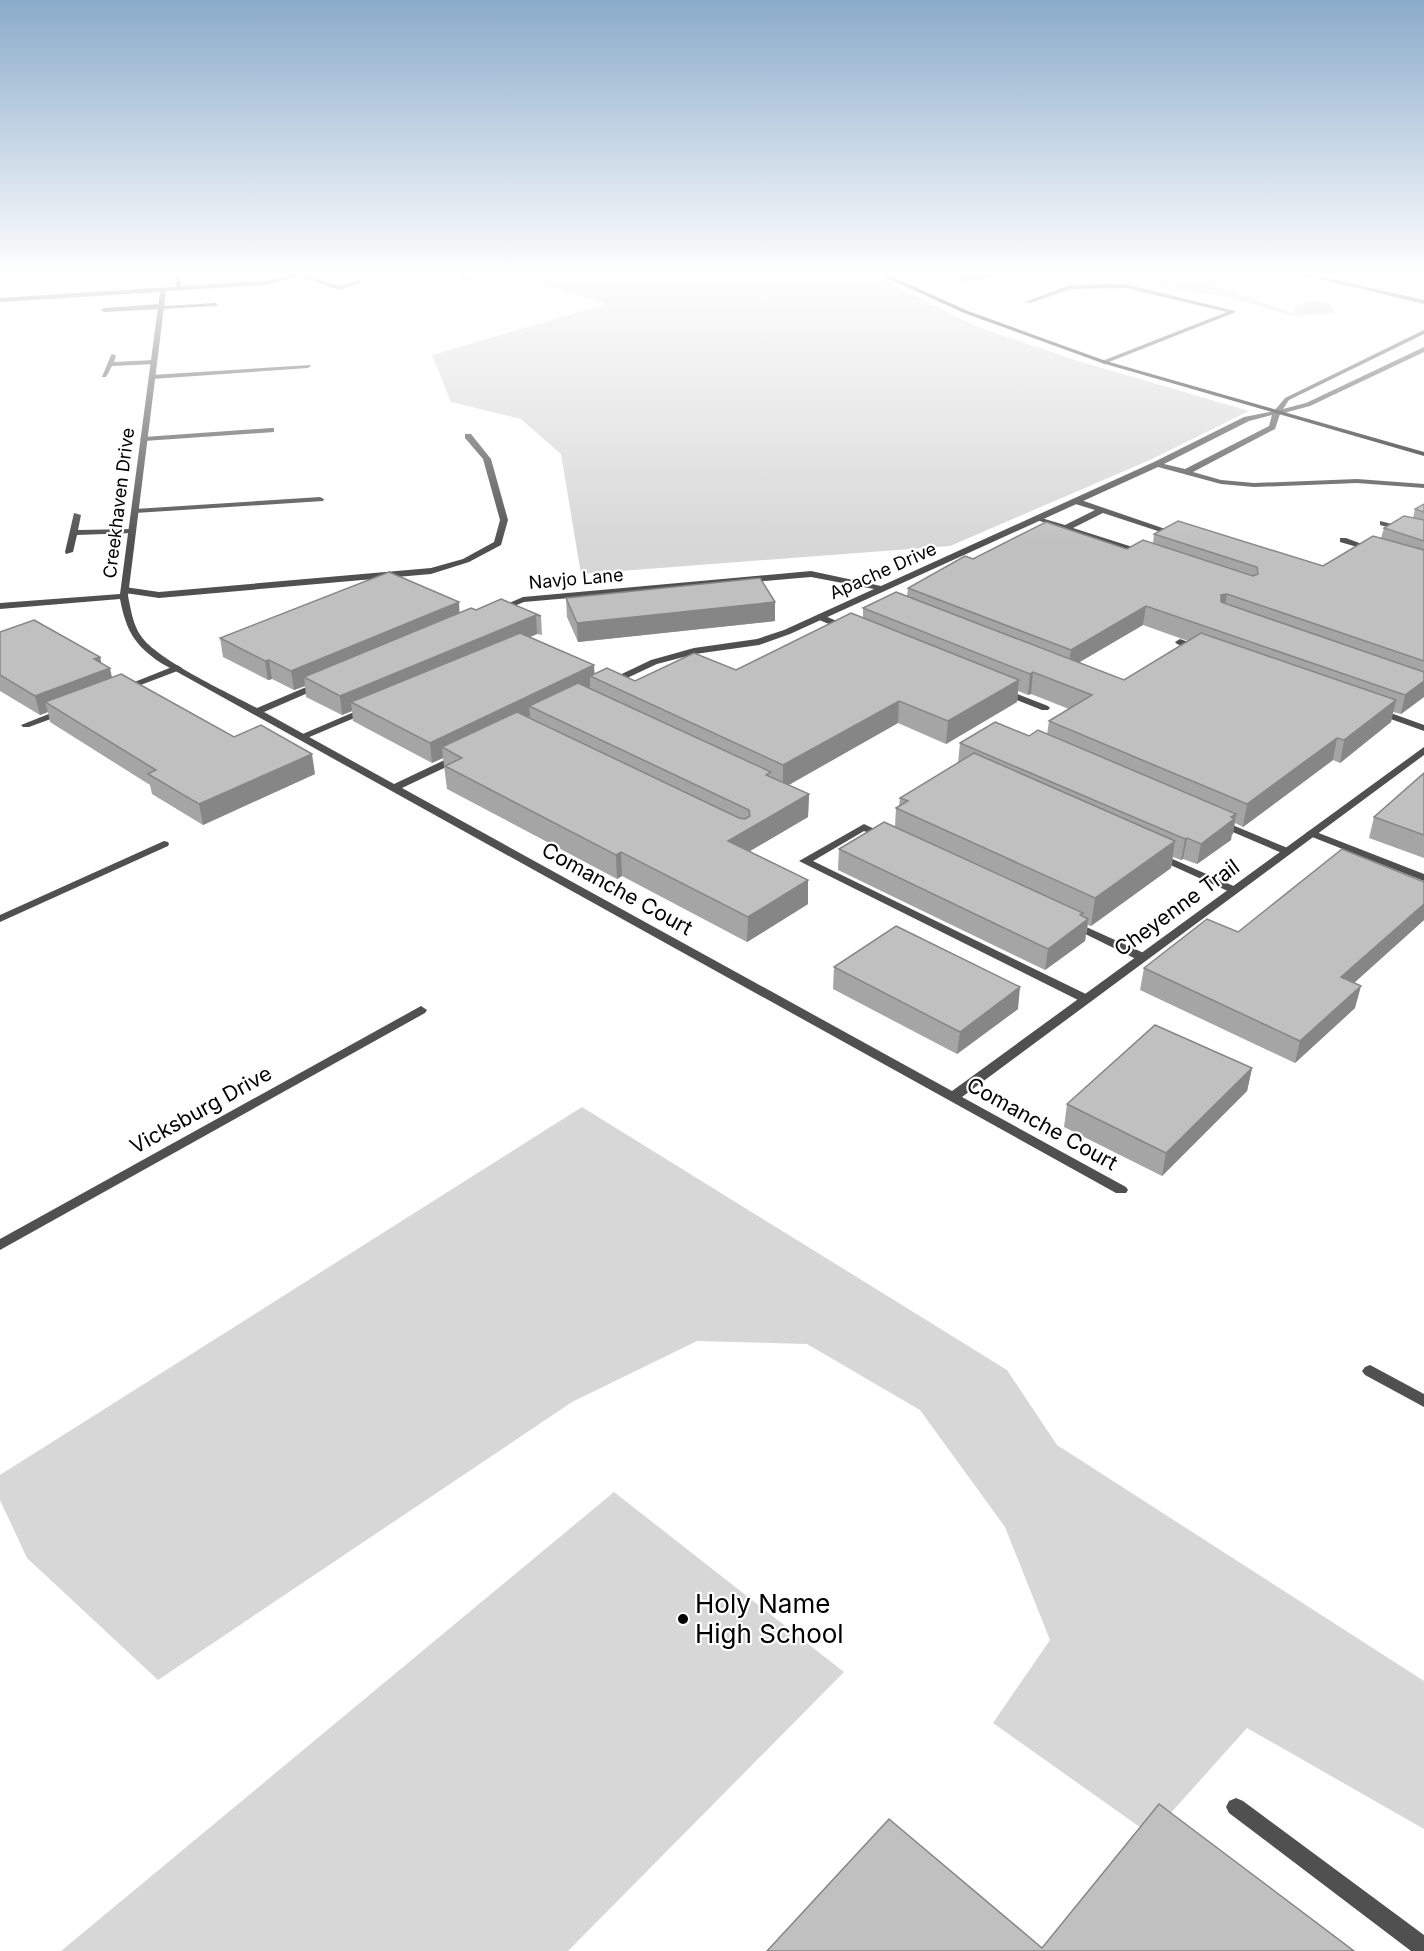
<svg xmlns="http://www.w3.org/2000/svg" width="1424" height="1951" viewBox="0 0 1424 1951" font-family="Inter,sans-serif">
<rect width="100%" height="100%" fill="#fff"/>
<g fill="#d7d7d7">
<path d="M 503,273 L 870,273 L 973,325 L 1075,360 L 1249,411 L 1150,460 L 950,546 L 581,574 L 561,454 L 521,419 L 451,402 L 432,355 L 606,304 Z"/>
<path d="M 1110,273 L 1211,273 L 1228,277 L 1213,285 L 1295,314 L 1294,308 L 1306,301 L 1330,303 L 1335,313 L 1293,316 L 1228,297 L 1139,282 Z"/>
<path d="M 582,1107 L 1007,1370 L 1057,1445 L 1424,1681 L 1424,1829 L 1247,1728 L 1151,1835 L 993,1723 L 1050,1640 L 1005,1527 L 920,1410 L 807,1344 L 697,1341 L 572,1402 L 158,1680 L 27,1558 L 0,1500 L 0,1475 Z"/>
<path d="M 614,1492 L 844,1672 L 568,1951 L 61,1951 Z"/>
</g>
<g fill="none" stroke-linecap="round" stroke-linejoin="round">
<g fill="#505050" fill-rule="evenodd">
<path d="M 173,273 L 179,273 L 182,291 L 177,290 Z"/>
<path d="M 447,273 L 456,273 L 471,279 L 468,281 Z"/>
<path d="M 300,274 L 339,286 L 359,280 L 362,282 L 339,290 L 300,276 Z"/>
<path d="M 1125,284 L 1235,311 L 1236,312 L 1104,364 L 1102,363 L 1102,361 L 1227,312 L 1125,288 L 1071,289 L 1030,303 L 1025,302 L 1070,285 Z"/>
<path d="M 216,303 L 218,306 L 104,312 L 101,310 L 104,308 L 161,304 L 164,306 Z"/>
<path d="M 113,354 L 116,356 L 114,362 L 154,360 L 157,362 L 154,364 L 112,366 L 106,377 L 102,377 L 111,355 Z"/>
<path d="M 310,365 L 311,366 L 308,368 L 152,379 L 149,377 L 152,375 Z"/>
<path d="M 271,428 L 274,428 L 274,432 L 144,441 L 140,439 L 144,437 Z"/>
<path d="M 465,434 L 471,434 L 491,459 L 508,520 L 501,545 L 469,562 L 431,574 L 159,598 L 125,593 L 121,590 L 125,587 L 159,592 L 431,568 L 463,559 L 494,542 L 500,520 L 483,459 L 465,438 Z"/>
<path d="M 320,497 L 324,499 L 323,501 L 135,513 L 131,511 L 135,509 Z"/>
<path d="M 1072,499 L 1078,499 L 1180,534 L 1173,536 L 1103,513 L 1073,528 L 1145,551 L 1145,555 L 1142,556 L 1034,519 L 1038,517 L 1065,525 L 1095,510 L 1072,503 Z"/>
<path d="M 74,513 L 81,515 L 78,530 L 132,529 L 136,531 L 132,533 L 77,535 L 73,552 L 66,554 L 65,552 Z"/>
<path d="M 1380,521 L 1424,532 L 1424,537 L 1380,525 Z"/>
<path d="M 1340,538 L 1346,538 L 1375,549 L 1371,551 L 1340,542 Z"/>
<path d="M 820,614 L 849,626 L 850,628 L 849,630 L 843,630 L 817,619 L 817,615 Z"/>
<path d="M 1180,639 L 1202,647 L 1204,649 L 1199,652 L 1177,644 L 1175,642 Z"/>
<path d="M 177,665 L 182,668 L 180,670 L 125,691 L 122,692 L 117,689 Z"/>
<path d="M 1002,688 L 1048,706 L 1050,708 L 1048,710 L 1042,710 L 999,693 L 999,689 Z"/>
<path d="M 368,706 L 371,707 L 371,711 L 307,738 L 303,739 L 298,736 Z"/>
<path d="M 64,708 L 69,711 L 67,713 L 29,727 L 23,727 L 21,725 Z"/>
<path d="M 1377,708 L 1424,725 L 1424,731 L 1374,713 L 1374,709 Z"/>
<path d="M 1218,819 L 1290,849 L 1291,851 L 1286,854 L 1282,853 L 1214,824 L 1213,822 Z"/>
<path d="M 864,824 L 891,837 L 886,840 L 864,831 L 813,861 L 1090,996 L 1092,999 L 1090,1002 L 1082,1002 L 799,861 Z"/>
<path d="M 1311,830 L 1424,874 L 1424,881 L 1307,835 L 1306,833 Z"/>
<path d="M 1159,853 L 1238,888 L 1240,890 L 1238,892 L 1230,892 L 1155,858 L 1154,856 Z"/>
<path d="M 1073,921 L 1146,954 L 1148,957 L 1146,960 L 1138,960 L 1069,926 L 1067,924 L 1069,922 Z"/>
<path d="M 1236,1798 L 1243,1801 L 1424,1935 L 1424,1951 L 1411,1951 L 1229,1813 L 1226,1807 L 1229,1801 Z"/>
</g>
<g fill="#505050" fill-rule="evenodd">
<path d="M 301,273 L 313,273 L 265,285 L 166,291 L 128,596 C 131,610 133,625 141,636 C 157,660 229,693 257,708 L 318,682 L 324,682 L 324,686 L 264,712 L 394,784 L 453,756 L 461,756 L 461,760 L 402,788 L 952,1091 L 1424,747 L 1424,755 L 962,1097 L 1126,1187 L 1128,1190 L 1126,1193 L 1116,1193 L 161,663 C 134,645 126,630 120,599 L 0,609 L 0,603 L 120,594 L 160,292 L 0,302 L 0,298 L 265,281 Z"/>
<path d="M 1295,273 L 1306,273 L 1424,300 L 1424,304 Z"/>
<path d="M 1424,330 L 1424,334 L 1289,400 L 1283,409 L 1306,403 L 1422,348 L 1424,347 L 1424,352 L 1310,406 L 1280,414 L 1275,429 L 1193,472 L 1221,480 L 1254,483 L 1357,479 L 1424,484 L 1424,488 L 1357,483 L 1254,487 L 1221,484 L 1158,467 L 790,634 L 759,645 L 695,654 L 657,664 L 610,686 L 607,685 L 607,681 L 651,660 L 694,648 L 757,639 L 784,630 L 874,589 L 811,577 L 524,602 L 497,613 L 493,610 L 523,597 L 811,571 L 881,586 L 1154,462 L 1244,417 L 1274,411 L 1285,398 ZM 1272,415 L 1269,426 L 1185,469 L 1164,464 L 1249,421 Z"/>
<path d="M 164,841 L 168,842 L 169,844 L 168,846 L 0,922 L 0,915 Z"/>
<path d="M 421,1006 L 427,1010 L 425,1013 L 0,1250 L 0,1239 Z"/>
<path d="M 1370,1365 L 1424,1394 L 1424,1407 L 1365,1375 L 1362,1371 L 1365,1367 Z"/>
</g>
<path fill="#1d1d1d" fill-rule="evenodd" d="M 876,273 L 884,273 L 968,311 L 1106,361 L 1424,452 L 1424,456 L 1102,363 L 964,313 Z"/>
</g>
<g fill="#a5a5a5" fill-rule="evenodd">
<path d="M 944,273 L 1012,273 L 965,282 Z"/>
<path d="M 1424,504 L 1424,697 L 1401,714 L 1393,712 L 1391,722 L 1340,763 L 1333,760 L 1243,827 L 1235,823 L 1231,840 L 1197,864 L 1183,859 L 1181,860 L 1173,857 L 1171,868 L 1091,926 L 1088,925 L 1085,941 L 1045,970 L 838,870 L 839,849 L 895,826 L 896,808 L 899,806 L 900,798 L 958,763 L 960,743 L 1047,735 L 1049,721 L 1069,709 L 1031,694 L 1028,695 L 1018,691 L 1017,702 L 946,744 L 898,723 L 789,785 L 809,794 L 808,817 L 750,851 L 808,904 L 747,942 L 622,876 L 617,879 L 447,789 L 443,758 L 432,763 L 353,721 L 352,711 L 342,715 L 306,697 L 305,686 L 294,690 L 272,679 L 268,680 L 223,657 L 220,638 L 459,613 L 476,610 L 501,599 L 541,616 L 542,635 L 537,634 L 530,637 L 594,665 L 594,674 L 635,681 L 736,670 L 863,618 L 863,608 L 907,596 L 908,588 L 973,559 L 1127,549 L 1153,543 L 1154,534 L 1323,566 L 1381,538 L 1384,528 L 1413,518 L 1415,509 ZM 1143,625 L 1188,641 L 1124,680 L 1079,662 Z"/>
<path d="M 566,598 L 775,602 L 775,621 L 578,642 L 567,617 Z"/>
<path d="M 0,632 L 100,657 L 101,663 L 112,677 L 234,737 L 315,774 L 203,825 L 152,794 L 150,785 L 50,722 L 48,712 L 40,715 L 0,691 Z"/>
<path d="M 1424,773 L 1424,858 L 1369,838 L 1374,817 Z"/>
<path d="M 1424,920 L 1354,983 L 1355,1008 L 1295,1063 L 1140,990 L 1144,968 L 1238,932 Z"/>
<path d="M 834,967 L 1018,1009 L 957,1054 L 833,989 Z"/>
<path d="M 1252,1068 L 1247,1091 L 1162,1176 L 1064,1127 L 1067,1104 Z"/>
</g>
<g fill="#868686">
<path d="M 965,273 L 1012,273 L 965,282 Z"/>
<path d="M 1227,594 L 1224,612 L 1218,614 L 1221,595 Z"/>
<path d="M 459,602 L 460,621 L 304,677 L 305,686 L 294,690 L 291,671 Z"/>
<path d="M 775,602 L 775,621 L 578,642 L 577,623 Z"/>
<path d="M 1146,606 L 1143,625 L 1068,669 L 1071,650 Z"/>
<path d="M 536,615 L 537,634 L 361,707 L 351,702 L 352,711 L 342,715 L 340,696 Z"/>
<path d="M 100,657 L 103,670 L 110,668 L 114,687 L 45,702 L 48,712 L 40,715 L 35,696 L 94,659 Z"/>
<path d="M 269,660 L 272,679 L 268,680 L 265,661 Z"/>
<path d="M 594,665 L 595,679 L 590,676 L 590,687 L 540,711 L 529,706 L 530,716 L 453,753 L 442,747 L 443,758 L 432,763 L 430,743 Z"/>
<path d="M 1033,672 L 1031,694 L 1028,695 L 1030,674 Z"/>
<path d="M 1019,680 L 1017,702 L 946,744 L 948,721 Z"/>
<path d="M 1424,681 L 1424,697 L 1401,714 L 1405,695 Z"/>
<path d="M 1396,700 L 1391,722 L 1340,763 L 1344,740 Z"/>
<path d="M 899,701 L 898,723 L 783,788 L 783,765 Z"/>
<path d="M 1337,738 L 1333,760 L 1243,827 L 1247,804 Z"/>
<path d="M 312,754 L 315,774 L 203,825 L 199,804 Z"/>
<path d="M 809,794 L 808,817 L 728,864 L 728,841 Z"/>
<path d="M 1236,814 L 1233,834 L 1231,835 L 1231,840 L 1197,864 L 1201,844 Z"/>
<path d="M 1187,838 L 1183,859 L 1181,860 L 1185,839 Z"/>
<path d="M 1175,841 L 1171,868 L 1091,926 L 1095,898 Z"/>
<path d="M 621,852 L 622,876 L 617,879 L 616,855 Z"/>
<path d="M 808,880 L 808,904 L 747,942 L 748,917 Z"/>
<path d="M 1424,904 L 1424,920 L 1336,999 L 1341,977 Z"/>
<path d="M 1083,913 L 1081,924 L 1088,919 L 1085,941 L 1045,970 L 1048,949 Z"/>
<path d="M 1361,986 L 1355,1008 L 1295,1063 L 1300,1041 Z"/>
<path d="M 1020,987 L 1018,1009 L 957,1054 L 960,1032 Z"/>
<path d="M 1252,1068 L 1247,1091 L 1162,1176 L 1166,1153 Z"/>
</g>
<g fill="#c0c0c0" stroke="#868686" stroke-width="1.5">
<path d="M 1424,504 L 1424,512 L 1415,509 Z"/>
<path d="M 1404,516 L 1424,520 L 1424,541 L 1384,528 Z"/>
<path d="M 1178,521 L 1323,566 L 1373,536 L 1424,550 L 1424,661 L 1227,594 L 1221,595 L 1221,602 L 1424,672 L 1424,681 L 1405,695 L 1146,606 L 1071,650 L 908,588 L 965,556 L 973,559 L 1046,522 L 1127,549 L 1143,540 L 1253,576 L 1258,574 L 1257,567 L 1154,534 Z"/>
<path d="M 389,572 L 459,602 L 291,671 L 269,660 L 265,661 L 220,638 Z"/>
<path d="M 760,578 L 775,602 L 577,623 L 566,598 Z"/>
<path d="M 896,592 L 1124,680 L 1201,633 L 1396,700 L 1344,740 L 1337,738 L 1247,804 L 1049,721 L 1092,695 L 1033,672 L 1030,674 L 863,608 Z"/>
<path d="M 501,599 L 541,616 L 536,615 L 340,696 L 304,677 L 471,608 L 476,610 Z"/>
<path d="M 851,613 L 1019,680 L 948,721 L 899,701 L 783,765 L 590,676 L 607,668 L 635,681 L 694,653 L 736,670 Z"/>
<path d="M 34,620 L 100,657 L 94,659 L 110,668 L 35,696 L 0,675 L 0,632 Z"/>
<path d="M 520,633 L 594,665 L 430,743 L 351,702 Z"/>
<path d="M 121,674 L 234,737 L 261,725 L 312,754 L 199,804 L 148,774 L 156,770 L 45,702 Z"/>
<path d="M 578,683 L 771,772 L 766,775 L 809,794 L 728,841 L 808,880 L 748,917 L 621,852 L 616,855 L 445,766 L 462,758 L 442,747 L 517,712 L 739,818 L 745,819 L 750,816 L 749,810 L 529,706 Z"/>
<path d="M 995,722 L 1029,736 L 1038,730 L 1236,814 L 1231,817 L 1234,819 L 1201,844 L 1187,838 L 1185,839 L 960,743 Z"/>
<path d="M 974,753 L 1175,841 L 1095,898 L 896,808 L 908,801 L 900,798 Z"/>
<path d="M 1424,773 L 1424,835 L 1374,817 Z"/>
<path d="M 884,822 L 1083,913 L 1080,915 L 1088,919 L 1048,949 L 839,849 Z"/>
<path d="M 1342,849 L 1424,882 L 1424,904 L 1341,977 L 1361,986 L 1300,1041 L 1144,968 L 1207,919 L 1238,932 Z"/>
<path d="M 896,926 L 1020,987 L 960,1032 L 834,967 Z"/>
<path d="M 1155,1025 L 1252,1068 L 1166,1153 L 1067,1104 Z"/>
<path d="M 1159,1804 L 1354,1951 L 767,1951 L 889,1819 L 1042,1948 Z"/>
</g>
<linearGradient id="sky" x2="0" y2="1"><stop stop-color="#8aabca"/><stop offset="0.5" stop-color="#fff"/><stop offset="1" stop-color="#fff" stop-opacity="0"/></linearGradient>
<rect width="1424" height="546" fill="url(#sky)"/>
<circle fill="#000" stroke="#fff" stroke-width="2" cx="683" cy="1619" r="6"/>
<g text-anchor="middle" stroke-width="4.5" stroke-linejoin="round" paint-order="stroke">
<g font-size="18" fill="#000" stroke="#fff">
<text transform="translate(119 503) rotate(-83)" y="6">Creekhaven Drive</text>
<text transform="translate(883 571) rotate(-24)" y="6">Apache Drive</text>
<text transform="translate(576 579) rotate(-5)" y="6">Navjo Lane</text>
</g>
<g font-size="21" fill="#000" stroke="#fff">
<text transform="translate(617 889) rotate(29)" y="7">Comanche Court</text>
<text transform="translate(1177 908) rotate(-36)" y="7">Cheyenne Trail</text>
<text transform="translate(201 1110) rotate(-29)" y="7">Vicksburg Drive</text>
<text transform="translate(1042 1124) rotate(29)" y="7">Comanche Court</text>
</g>
<g font-size="26" fill="#000" stroke="#fff" text-anchor="start">
<text x="695" y="1613">Holy Name<tspan x="695" dy="30">High School</tspan></text>
</g>
</g>
</svg>
